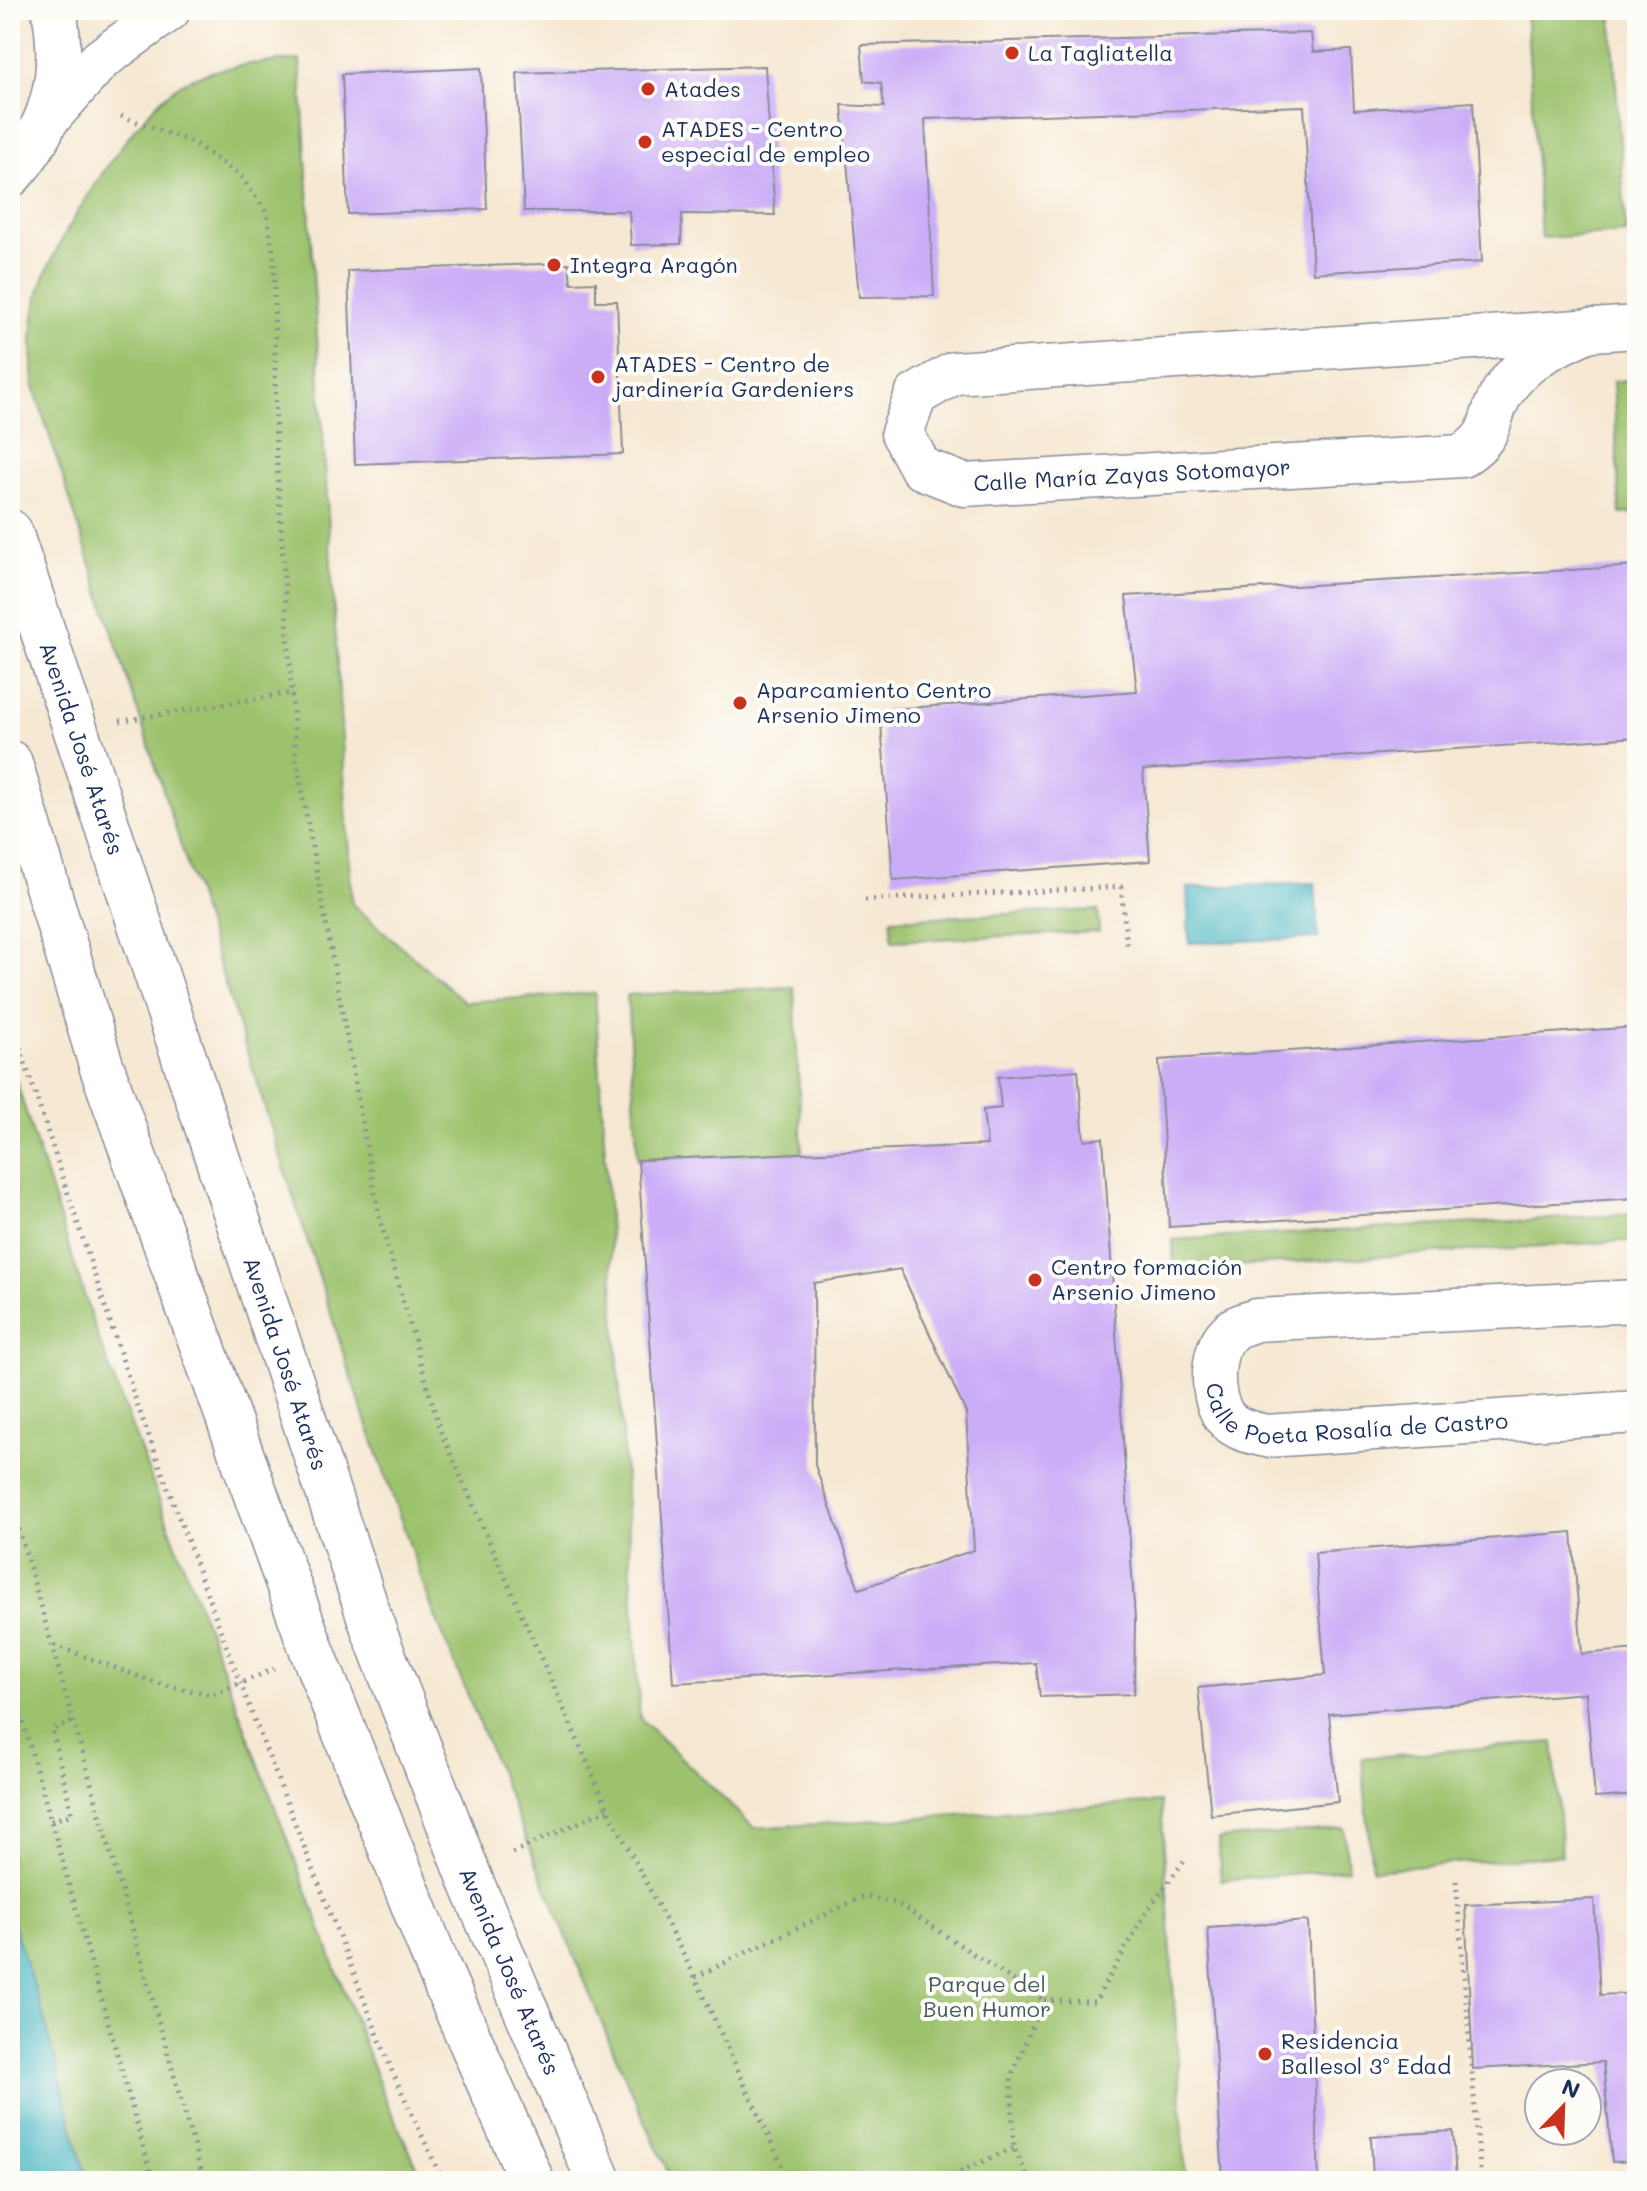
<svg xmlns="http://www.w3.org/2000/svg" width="1647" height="2191" viewBox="0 0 1647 2191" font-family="Mali,sans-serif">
<rect width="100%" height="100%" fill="#fdfcf7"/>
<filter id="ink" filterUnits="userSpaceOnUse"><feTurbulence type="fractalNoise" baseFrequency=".0125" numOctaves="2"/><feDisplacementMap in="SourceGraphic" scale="16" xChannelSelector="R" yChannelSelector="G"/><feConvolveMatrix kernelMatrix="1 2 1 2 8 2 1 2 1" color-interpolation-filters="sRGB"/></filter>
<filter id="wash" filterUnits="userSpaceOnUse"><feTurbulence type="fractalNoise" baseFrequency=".006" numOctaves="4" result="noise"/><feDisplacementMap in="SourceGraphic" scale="32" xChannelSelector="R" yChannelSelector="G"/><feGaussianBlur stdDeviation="1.8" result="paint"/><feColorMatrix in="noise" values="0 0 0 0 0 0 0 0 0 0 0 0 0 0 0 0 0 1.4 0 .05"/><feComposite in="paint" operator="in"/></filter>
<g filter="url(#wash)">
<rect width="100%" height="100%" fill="#f6e8d2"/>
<g fill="#9dc26d" stroke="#5c7866" stroke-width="2">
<path d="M 11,10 C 20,44 24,75 10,109 Z"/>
<path d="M 1526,10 L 1611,10 L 1626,233 L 1541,238 Z"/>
<path d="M 300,60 L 352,904 L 465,1002 L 595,993 L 640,1718 L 754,1828 L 1161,1802 L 1186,2181 L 672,2181 L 610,2043 L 431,1606 L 353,1383 L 34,387 C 32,355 30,327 38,296 C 49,247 141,102 186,81 C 222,65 261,62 300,60 Z"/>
<path d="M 1637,380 L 1637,513 L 1620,514 L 1613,381 Z"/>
<path d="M 1098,910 L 1099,932 L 892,941 L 891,919 Z"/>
<path d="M 794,987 L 802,1153 L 638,1160 L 627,995 Z"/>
<path d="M 10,1062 L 97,1335 L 385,2099 L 424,2181 L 87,2181 L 42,2011 L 10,1915 Z"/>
<path d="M 1637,1214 L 1637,1240 L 1174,1270 L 1173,1240 Z"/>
<path d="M 1553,1742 L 1562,1855 L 1372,1870 L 1362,1758 Z"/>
<path d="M 1344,1828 L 1348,1869 L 1221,1880 L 1218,1839 Z"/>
<path d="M 1637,1850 L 1637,1963 L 1634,1963 L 1624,1851 Z"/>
</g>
<g fill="#48b6c3" stroke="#327290" stroke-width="2">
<path d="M 1315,883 L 1318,938 L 1189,943 L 1187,888 Z"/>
<path d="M 10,1915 L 42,2011 L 87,2181 L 10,2181 Z"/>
</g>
<g id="blocks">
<g fill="#cbadf7" fill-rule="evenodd">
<path d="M 1311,33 L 1313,52 L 1351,50 L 1354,110 L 1473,102 L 1482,262 L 1313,273 L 1304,106 L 925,119 L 934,296 L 859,297 L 842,105 L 884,107 L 881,83 L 864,81 L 861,45 Z"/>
<path d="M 765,66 L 775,215 L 682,214 L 681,244 L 631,245 L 629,211 L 524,211 L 517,73 Z"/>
<path d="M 481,68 L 487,209 L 348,214 L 342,74 Z"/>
<path d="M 569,263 L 571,283 L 596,282 L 596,301 L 617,301 L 623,454 L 355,464 L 348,271 Z"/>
<path d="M 1637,566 L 1637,737 L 1143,770 L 1150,861 L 893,880 L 880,710 L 1137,691 L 1126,596 Z"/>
<path d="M 1637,1027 L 1637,1198 L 1169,1227 L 1159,1060 Z"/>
<path d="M 1078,1070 L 1084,1140 L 1103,1138 L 1135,1620 L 1134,1694 L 1040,1697 L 1036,1663 L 673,1683 L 638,1160 L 987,1145 L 983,1110 L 1001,1108 L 998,1077 ZM 900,1269 L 966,1413 L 974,1550 L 859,1589 L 815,1465 L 814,1283 Z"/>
<path d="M 1572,1532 L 1582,1654 L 1637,1649 L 1637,1795 L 1595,1798 L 1586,1693 L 1329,1714 L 1338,1802 L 1211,1815 L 1198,1688 L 1325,1675 L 1315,1553 Z"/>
<path d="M 1594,1899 L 1600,1995 L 1637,1993 L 1637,2161 L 1612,2162 L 1603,2062 L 1473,2069 L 1465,1905 Z"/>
<path d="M 1308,1921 L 1319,2181 L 1223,2181 L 1208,1928 Z"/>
<path d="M 1453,2131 L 1456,2181 L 1373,2181 L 1371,2136 Z"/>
</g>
</g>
</g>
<g filter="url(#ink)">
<use href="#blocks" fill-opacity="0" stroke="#888c98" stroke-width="2"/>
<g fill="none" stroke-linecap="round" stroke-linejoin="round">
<g stroke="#888c98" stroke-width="45">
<g id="minor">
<path d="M 48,119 L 100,60 L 169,10"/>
<path d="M 1589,330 C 1555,346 1525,358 1504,390 C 1484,419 1499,432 1462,456 L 964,485 L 921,468 L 902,433 L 916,395 L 954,373 L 1637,327"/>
<path id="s1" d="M 1637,1301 L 1256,1320 C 1249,1323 1238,1325 1232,1330 C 1210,1347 1210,1391 1222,1413 C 1231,1429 1250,1432 1266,1436 L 1637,1412"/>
</g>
</g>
<g stroke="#888c98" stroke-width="47">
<g id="major">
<path d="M 10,175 C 54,127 66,73 54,10"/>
<path id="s2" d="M 10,532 L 374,1631 L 473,1886 L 599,2181"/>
<path d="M 10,763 L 101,1065 L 313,1653 L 438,1967 L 532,2181"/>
</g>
</g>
<g stroke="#888c98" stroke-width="5" stroke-dasharray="2 6" stroke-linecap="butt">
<path d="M 121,116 L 192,142 L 240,175 L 267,213 L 274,258 L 276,450 L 296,758 L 380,1220 L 440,1430 L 608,1809 L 695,1977 L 789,2181"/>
<path d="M 120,721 L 292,693"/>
<path d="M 865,900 L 1121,887 L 1127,947"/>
<path d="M 10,1017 L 137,1404 L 240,1683 L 392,2071 L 443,2181"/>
<path d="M 10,1498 L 204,2181"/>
<path d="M 54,1645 L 156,1683 L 212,1695 L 274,1669"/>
<path d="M 10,1676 L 153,2181"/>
<path d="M 51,1821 L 72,1814 L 52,1729 L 74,1721"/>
<path d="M 512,1853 L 608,1809"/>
<path d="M 1456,1881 L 1481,2181"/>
<path d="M 695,1977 L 864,1896 L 898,1904 L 1043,2000"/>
<path d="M 938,2181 L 1014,2148"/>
<path d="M 1030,2181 L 1014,2148 L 1011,2078 L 1043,2000 L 1095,2002 L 1147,1911 L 1186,1858"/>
</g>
<use href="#minor" stroke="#fff" stroke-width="42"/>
<use href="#major" stroke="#fff" stroke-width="44"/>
</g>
</g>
<g fill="#c8321e" stroke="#fdfcf7" stroke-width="3">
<circle cx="1012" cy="53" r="8"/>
<circle cx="648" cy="89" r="8"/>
<circle cx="645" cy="142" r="8"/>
<circle cx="554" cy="265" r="8"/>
<circle cx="598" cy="377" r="8"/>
<circle cx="740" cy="703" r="8"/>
<circle cx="1035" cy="1280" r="8"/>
<circle cx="1265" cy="2054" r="8"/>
</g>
<g text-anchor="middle" stroke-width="8" stroke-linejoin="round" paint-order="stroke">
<g font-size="22" fill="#1b2f5e" stroke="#fdfcf7" text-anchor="start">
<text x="1028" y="61">La Tagliatella</text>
<text x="664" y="97">Atades</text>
<text x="661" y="137">ATADES - Centro<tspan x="661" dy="25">especial de empleo</tspan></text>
<text x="570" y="273">Integra Aragón</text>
<text x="614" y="372">ATADES - Centro de<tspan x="614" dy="25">jardinería Gardeniers</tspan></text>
<text x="756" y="698">Aparcamiento Centro<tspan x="756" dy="25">Arsenio Jimeno</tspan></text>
<text x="1051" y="1275">Centro formación<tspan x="1051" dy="25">Arsenio Jimeno</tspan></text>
<text x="1281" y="2049">Residencia<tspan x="1281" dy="25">Ballesol 3º Edad</tspan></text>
</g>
<g font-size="22" fill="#1b2f5e" stroke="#fdfcf7">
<text transform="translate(1132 475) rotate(-3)" y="8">Calle María Zayas Sotomayor</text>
<text dy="8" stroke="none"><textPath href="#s2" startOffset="228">Avenida José Atarés</textPath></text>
<text dy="8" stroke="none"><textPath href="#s2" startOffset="876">Avenida José Atarés</textPath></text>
<text dy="8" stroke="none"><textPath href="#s1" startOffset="628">Calle Poeta Rosalía de Castro</textPath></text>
<text dy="8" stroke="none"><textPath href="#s2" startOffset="1524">Avenida José Atarés</textPath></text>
</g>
<g font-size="22" fill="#425b62" stroke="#fdfcf7">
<text x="987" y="1992">Parque del<tspan x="987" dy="25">Buen Humor</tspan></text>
</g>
</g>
<rect width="1647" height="2191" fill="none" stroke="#fdfcf7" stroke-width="40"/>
<g transform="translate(1563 2107) rotate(23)"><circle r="38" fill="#fdfcf7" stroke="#a3aaba" stroke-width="2"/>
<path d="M0-6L14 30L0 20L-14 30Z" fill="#c8321e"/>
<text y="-12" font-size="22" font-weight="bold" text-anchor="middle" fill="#1b2f5e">N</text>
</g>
</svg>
